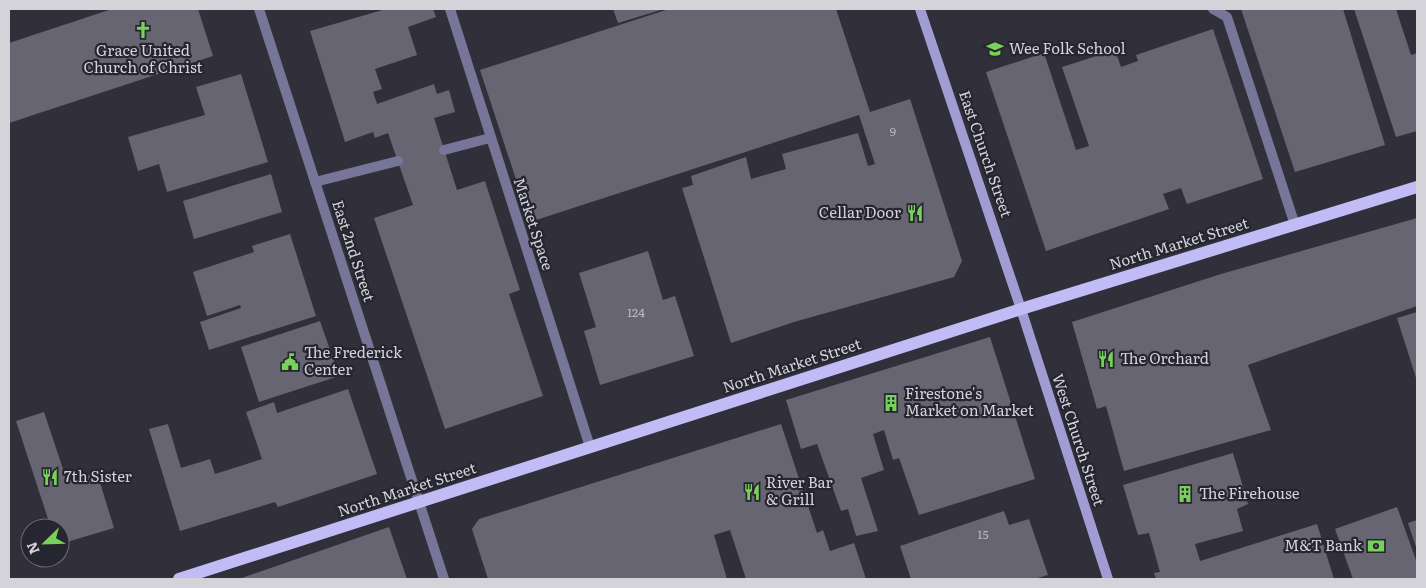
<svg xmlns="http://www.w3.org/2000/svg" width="1426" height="588" viewBox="0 0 1426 588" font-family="Literata,serif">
<rect width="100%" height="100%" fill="#302f3a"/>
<g fill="#666571">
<path d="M 112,9 L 198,9 L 213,56 L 9,123 L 9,43 Z"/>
<path d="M 386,9 L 433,9 L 436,17 L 408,27 L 417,55 L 375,69 L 382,89 L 373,92 L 377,104 L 434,84 L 437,94 L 449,90 L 455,112 L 434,118 L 457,190 L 485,181 L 520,290 L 509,294 L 543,396 L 445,429 L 374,218 L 413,205 L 388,133 L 375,138 L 373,132 L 345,142 L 310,31 Z"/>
<path d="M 613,9 L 664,9 L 618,23 Z"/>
<path d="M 669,9 L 836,9 L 870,112 L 910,99 L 962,261 L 954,277 L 794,322 L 731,343 L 682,188 L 693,185 L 691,176 L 746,157 L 751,179 L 786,169 L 782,154 L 858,133 L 868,166 L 875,164 L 859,115 L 530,222 L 480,70 Z"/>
<path d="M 1241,9 L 1343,9 L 1385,145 L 1295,172 Z"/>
<path d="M 1354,9 L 1396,9 L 1411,55 L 1417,53 L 1417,131 L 1396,137 Z"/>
<path d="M 1213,29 L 1263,179 L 1187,204 L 1181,188 L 1163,194 L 1169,209 L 1046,251 L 986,72 L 1044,53 L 1076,150 L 1089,146 L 1062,67 L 1115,50 L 1121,67 L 1138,61 L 1136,55 Z"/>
<path d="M 241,74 L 268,162 L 167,192 L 159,164 L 138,171 L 128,137 L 205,115 L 196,87 Z"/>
<path d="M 271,174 L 282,212 L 194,239 L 183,201 Z"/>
<path d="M 1417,218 L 1417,306 L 1248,365 L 1271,430 L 1124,471 L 1106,406 L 1097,409 L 1072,322 L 1221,274 Z"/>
<path d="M 290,234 L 316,316 L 209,350 L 200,322 L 241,308 L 240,305 L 207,316 L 193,272 L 254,252 L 252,246 Z"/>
<path d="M 648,251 L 663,300 L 675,296 L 694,356 L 600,385 L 584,331 L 596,327 L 579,273 Z"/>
<path d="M 1417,312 L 1417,381 L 1397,318 Z"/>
<path d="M 320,321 L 339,376 L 259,402 L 241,347 Z"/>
<path d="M 990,337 L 1035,479 L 919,515 L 899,458 L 893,460 L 884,430 L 873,434 L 884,470 L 861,478 L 878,531 L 856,536 L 848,509 L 841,511 L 817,444 L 801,449 L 786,400 Z"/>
<path d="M 348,389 L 377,474 L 278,507 L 275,502 L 180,531 L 149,429 L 168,424 L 181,468 L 210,459 L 215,474 L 262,459 L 246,412 L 274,402 L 277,413 Z"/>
<path d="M 44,412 L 67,481 L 97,473 L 114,528 L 60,544 L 60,528 L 51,528 L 16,421 Z"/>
<path d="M 781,424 L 817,533 L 823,530 L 830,551 L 854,543 L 866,579 L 746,579 L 730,530 L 714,535 L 727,579 L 488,579 L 472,529 L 479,519 Z"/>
<path d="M 1233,453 L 1248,504 L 1237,509 L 1243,531 L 1195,544 L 1200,561 L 1317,524 L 1334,579 L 1156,579 L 1154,573 L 1160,572 L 1149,533 L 1138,535 L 1123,485 Z"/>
<path d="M 1397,507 L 1417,563 L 1417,579 L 1353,579 L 1335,529 Z"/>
<path d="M 1004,511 L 1009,525 L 1029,519 L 1048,575 L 1034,579 L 911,579 L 900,546 Z"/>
<path d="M 1417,520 L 1417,550 L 1408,523 Z"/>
<path d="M 389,527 L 407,579 L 239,579 Z"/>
</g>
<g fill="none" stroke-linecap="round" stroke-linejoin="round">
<g stroke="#787698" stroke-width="10">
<path d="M 1213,9 L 1227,17 L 1295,225"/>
<path d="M 444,150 L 490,138"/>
<path d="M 315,182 L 398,161"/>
</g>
<g stroke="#787698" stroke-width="10">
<path d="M 259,9 L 444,579"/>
<path d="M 450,9 L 590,447"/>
</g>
<path stroke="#a19cd3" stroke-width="10" d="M 920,9 L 1021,309 L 1108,579"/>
<path stroke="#c1bcf5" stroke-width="12" d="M 179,579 L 1021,309 L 1417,187"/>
</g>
<defs>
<g id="church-bare" transform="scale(1.35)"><path d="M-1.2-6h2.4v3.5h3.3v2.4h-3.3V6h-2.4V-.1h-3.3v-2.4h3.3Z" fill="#78d158" stroke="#262630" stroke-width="2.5" paint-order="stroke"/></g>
<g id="school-bare" transform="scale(1.35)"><path d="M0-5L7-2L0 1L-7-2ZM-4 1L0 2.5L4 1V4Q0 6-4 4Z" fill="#78d158" stroke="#262630" stroke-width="2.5" paint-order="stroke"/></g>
<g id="restaurant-bare" transform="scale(1.35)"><path d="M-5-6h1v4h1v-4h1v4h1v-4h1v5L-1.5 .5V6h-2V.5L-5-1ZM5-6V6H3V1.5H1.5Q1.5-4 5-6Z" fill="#78d158" stroke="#262630" stroke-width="2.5" paint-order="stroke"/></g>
<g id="civic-bare" transform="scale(1.35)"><path d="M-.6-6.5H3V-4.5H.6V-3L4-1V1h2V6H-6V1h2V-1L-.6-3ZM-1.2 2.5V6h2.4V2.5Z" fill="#78d158" stroke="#262630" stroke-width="2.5" paint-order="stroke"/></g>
<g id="building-bare" transform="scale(1.35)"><path d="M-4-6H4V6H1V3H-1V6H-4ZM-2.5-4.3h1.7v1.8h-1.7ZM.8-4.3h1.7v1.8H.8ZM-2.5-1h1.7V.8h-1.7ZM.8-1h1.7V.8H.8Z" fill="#78d158" stroke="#262630" stroke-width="2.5" paint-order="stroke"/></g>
<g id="bank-bare" transform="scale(1.35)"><path d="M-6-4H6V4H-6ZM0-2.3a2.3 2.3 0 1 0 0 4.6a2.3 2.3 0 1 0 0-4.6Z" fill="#78d158" stroke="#262630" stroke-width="2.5" paint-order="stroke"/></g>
</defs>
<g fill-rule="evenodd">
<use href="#church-bare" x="143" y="30"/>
<use href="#school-bare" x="995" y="49"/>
<use href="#restaurant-bare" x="915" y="213"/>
<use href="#restaurant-bare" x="1106" y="359"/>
<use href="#civic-bare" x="290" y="362"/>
<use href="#building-bare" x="891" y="403"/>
<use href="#restaurant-bare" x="50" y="477"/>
<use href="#restaurant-bare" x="752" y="492"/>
<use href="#building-bare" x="1185" y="494"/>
<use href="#bank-bare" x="1376" y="546"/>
</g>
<g text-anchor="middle" stroke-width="4.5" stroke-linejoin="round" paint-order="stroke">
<g font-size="12" fill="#b8b8c0">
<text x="893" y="136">9</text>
<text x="636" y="317">124</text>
<text x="983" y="539">15</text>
</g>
<g font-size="15" fill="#d4d3da" stroke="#262630" text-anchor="start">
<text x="1009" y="54">Wee Folk School</text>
<text x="143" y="56" text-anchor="middle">Grace United<tspan x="143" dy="17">Church of Christ</tspan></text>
<text x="901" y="218" text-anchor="end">Cellar Door</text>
<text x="304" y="358">The Frederick<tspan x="304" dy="17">Center</tspan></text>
<text x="1120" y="364">The Orchard</text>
<text x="905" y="399">Firestone's<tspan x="905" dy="17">Market on Market</tspan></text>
<text x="64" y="482">7th Sister</text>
<text x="766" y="488">River Bar<tspan x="766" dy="17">&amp; Grill</tspan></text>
<text x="1199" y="499">The Firehouse</text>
<text x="1362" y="551" text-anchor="end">M&amp;T Bank</text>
</g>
<g font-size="15" fill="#d4d3da" stroke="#262630">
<text transform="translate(985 154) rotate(71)" y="5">East Church Street</text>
<text transform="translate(533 224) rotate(72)" y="5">Market Space</text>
<text transform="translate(1179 244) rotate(-17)" y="5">North Market Street</text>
<text transform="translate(353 251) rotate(72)" y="5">East 2nd Street</text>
<text transform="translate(792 366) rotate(-18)" y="5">North Market Street</text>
<text transform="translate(1078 440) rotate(72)" y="5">West Church Street</text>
<text transform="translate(407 490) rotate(-18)" y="5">North Market Street</text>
</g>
</g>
<rect width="1426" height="588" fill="none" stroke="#d4d3da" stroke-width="20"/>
<g transform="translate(45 543) rotate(247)"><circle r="24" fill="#262630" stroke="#6c6b74"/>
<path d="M0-4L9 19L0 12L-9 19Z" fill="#78d158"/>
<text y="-8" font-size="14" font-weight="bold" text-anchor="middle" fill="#d4d3da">N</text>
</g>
</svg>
